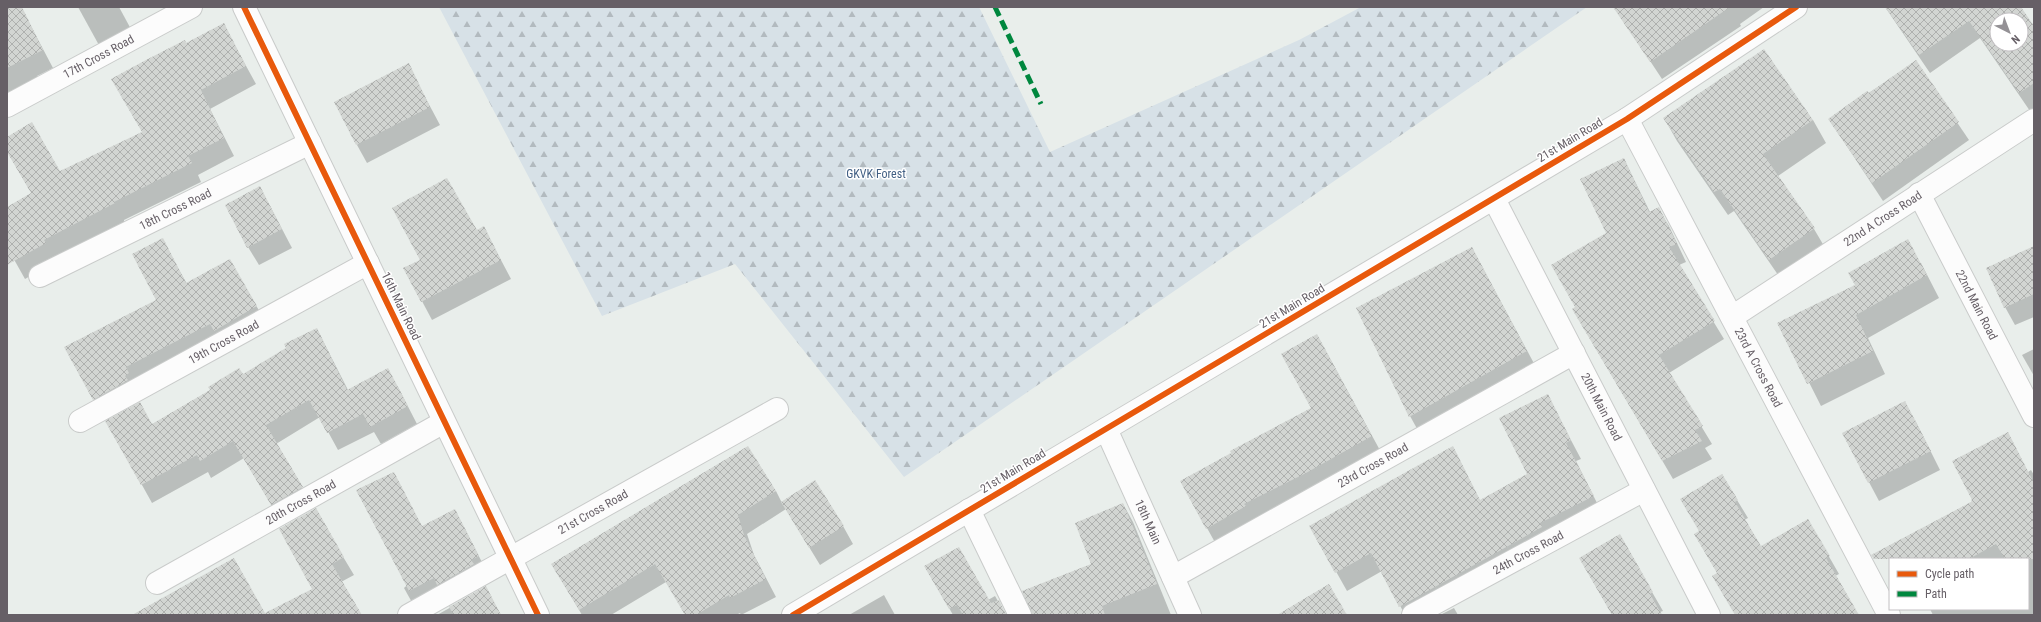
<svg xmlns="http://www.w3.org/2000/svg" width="2041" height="622" viewBox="0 0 2041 622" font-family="'Roboto Condensed',sans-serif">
<defs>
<pattern id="forest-firs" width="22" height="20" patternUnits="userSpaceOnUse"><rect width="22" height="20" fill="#d7e1e7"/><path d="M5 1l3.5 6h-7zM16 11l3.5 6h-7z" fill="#b2babf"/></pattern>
<pattern id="building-cross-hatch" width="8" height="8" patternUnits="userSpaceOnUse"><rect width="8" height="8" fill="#d2d5d2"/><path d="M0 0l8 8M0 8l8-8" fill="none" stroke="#aeb0ae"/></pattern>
</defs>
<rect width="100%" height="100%" fill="#e9eeeb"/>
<path fill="url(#forest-firs)" d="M 439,7 L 979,7 L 1050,152 L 1299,40 L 1361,7 L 1587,7 L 904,477 L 735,264 L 602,316 Z"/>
<g fill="#0003" fill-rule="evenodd">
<path d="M 78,7 L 119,7 L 132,31 L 100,47 Z"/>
<path d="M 1628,7 L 1764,7 L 1740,24 L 1741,26 L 1662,79 L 1619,14 Z"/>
<path d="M 1885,7 L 2024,7 L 2021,9 L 2034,27 L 2034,108 L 2030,111 L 1980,38 L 1930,73 ZM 1997,20 L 2021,20 L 2021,44 L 1997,44 Z"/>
<path d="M 23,11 L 53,68 L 37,76 L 40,81 L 7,98 L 7,19 Z"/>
<path d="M 223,24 L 256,84 L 210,109 L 234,156 L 198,175 L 201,182 L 124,220 L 124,222 L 53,258 L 55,262 L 25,279 L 7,247 L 7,208 L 32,194 L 7,150 L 7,138 L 60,172 L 143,133 L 186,44 Z"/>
<path d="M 1916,62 L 1969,140 L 1883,201 L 1829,119 Z"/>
<path d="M 408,65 L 440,125 L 367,163 L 357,145 Z"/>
<path d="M 1664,118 L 1813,120 L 1826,143 L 1778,176 L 1814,229 L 1827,251 L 1783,282 L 1734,211 L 1728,215 L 1677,141 Z"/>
<path d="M 1624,159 L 1650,212 L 1658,208 L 1669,226 L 1686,262 L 1679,265 L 1724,339 L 1669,373 L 1712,444 L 1705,448 L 1712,459 L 1673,479 L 1584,327 L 1577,308 L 1607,234 Z"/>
<path d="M 270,206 L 292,248 L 259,265 L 248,247 Z"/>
<path d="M 484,228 L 511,279 L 432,320 L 405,269 Z"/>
<path d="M 162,239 L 187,284 L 229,260 L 267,324 L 104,417 L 94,399 L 157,300 Z"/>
<path d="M 1472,248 L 1537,369 L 1420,434 L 1410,416 Z"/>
<path d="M 2034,248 L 2034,317 L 2015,325 L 2005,307 Z"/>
<path d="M 1921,263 L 1939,298 L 1868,338 L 1885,374 L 1821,406 L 1779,323 Z"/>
<path d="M 317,329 L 348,390 L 398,387 L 417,424 L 381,444 L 374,432 L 338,450 L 320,417 L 276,444 L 312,505 L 282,522 L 244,458 L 211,478 L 208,472 L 152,503 L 107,422 L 152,425 L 242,376 Z"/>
<path d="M 2034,349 L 2034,376 L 2022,355 Z"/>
<path d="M 1327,353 L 1382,454 L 1217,546 L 1207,528 L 1312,409 Z"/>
<path d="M 1547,395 L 1581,459 L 1576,461 L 1603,515 L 1405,615 L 1382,571 L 1347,591 L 1311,527 L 1453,447 L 1480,501 L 1528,475 Z"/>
<path d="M 1915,420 L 1940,470 L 1879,501 L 1843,433 Z"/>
<path d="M 2031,470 L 2034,475 L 2034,615 L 1933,615 L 1930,609 L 2028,609 L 2028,559 L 1900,559 Z"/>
<path d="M 776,491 L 782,503 L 843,526 L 853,544 L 820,565 L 786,509 L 747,534 L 754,555 L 776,597 L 741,615 L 740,613 L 736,615 L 686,615 L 666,582 L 611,615 L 582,615 L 553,565 Z"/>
<path d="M 1681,499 L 1737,500 L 1748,518 L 1744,520 L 1760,548 L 1808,520 L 1839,574 L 1835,576 L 1858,615 L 1736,615 L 1700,531 Z"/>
<path d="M 1123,504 L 1133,522 L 1171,615 L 1033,615 L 1091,565 Z"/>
<path d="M 315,510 L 354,575 L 341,582 L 360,615 L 171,615 L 265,614 L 314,589 Z"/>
<path d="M 465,529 L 488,574 L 419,615 L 404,588 Z"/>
<path d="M 1619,535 L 1663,611 L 1660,612 L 1662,615 L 1613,615 Z"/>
<path d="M 926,567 L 988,600 L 995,596 L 1006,615 L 953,615 Z"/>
<path d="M 485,588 L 501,615 L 437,615 Z"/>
<path d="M 884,595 L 895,615 L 849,615 Z"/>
<path d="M 1454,608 L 1458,615 L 1440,615 Z"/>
</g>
<g fill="url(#building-cross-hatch)" fill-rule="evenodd">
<path d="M 7,7 L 22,7 L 43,50 L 7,68 Z"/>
<path d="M 1613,7 L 1730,7 L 1650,62 Z"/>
<path d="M 1885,7 L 2021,7 L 2034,26 L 2034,83 L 2019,93 L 1969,21 L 1919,55 ZM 1997,20 L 2021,20 L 2021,44 L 1997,44 Z"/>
<path d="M 224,23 L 246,66 L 201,90 L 224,138 L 188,156 L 192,163 L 114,202 L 115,203 L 44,240 L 46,243 L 7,265 L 7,207 L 31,193 L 7,152 L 7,137 L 32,122 L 60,171 L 142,132 L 111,79 L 144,61 L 185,40 L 186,43 Z"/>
<path d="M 1764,49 L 1813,120 L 1763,154 L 1815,228 L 1769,260 L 1720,189 L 1714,192 L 1663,118 Z"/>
<path d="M 1916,60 L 1959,122 L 1872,183 L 1828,119 L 1867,91 L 1869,93 Z"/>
<path d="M 409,63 L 430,107 L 356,145 L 334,102 Z"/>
<path d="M 1624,158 L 1649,212 L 1659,207 L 1677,244 L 1669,247 L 1715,321 L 1659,355 L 1703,426 L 1695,430 L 1702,441 L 1662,461 L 1572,309 L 1575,307 L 1551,265 L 1606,233 L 1580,179 Z"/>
<path d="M 447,178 L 477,230 L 484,226 L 501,260 L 421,302 L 403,268 L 420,260 L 392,208 Z"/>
<path d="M 260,186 L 282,229 L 247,248 L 225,205 Z"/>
<path d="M 163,238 L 186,283 L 230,259 L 257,306 L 214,331 L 210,324 L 126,367 L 129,373 L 125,376 L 128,380 L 93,400 L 64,347 L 156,300 L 132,254 Z"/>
<path d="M 1908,239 L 1927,275 L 1856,315 L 1873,351 L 1807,384 L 1777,323 L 1855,285 L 1848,273 Z"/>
<path d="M 2034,246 L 2034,294 L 2004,308 L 1986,268 Z"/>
<path d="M 1472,247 L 1527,351 L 1409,417 L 1356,308 Z"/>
<path d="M 317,328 L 347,390 L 388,368 L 408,406 L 370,427 L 363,414 L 327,433 L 309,400 L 266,425 L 303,487 L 271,505 L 233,441 L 200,461 L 197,455 L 141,485 L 105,421 L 140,402 L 152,424 L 210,390 L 208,387 L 239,368 L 243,374 L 286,348 L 284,344 Z"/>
<path d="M 1317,334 L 1372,436 L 1306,473 L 1244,504 L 1246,506 L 1206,529 L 1180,481 L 1231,453 L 1230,451 L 1311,408 L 1281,354 Z"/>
<path d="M 1548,394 L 1571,440 L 1566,443 L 1594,496 L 1540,523 L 1542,527 L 1399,607 L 1371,553 L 1335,573 L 1309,526 L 1453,446 L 1480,500 L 1527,474 L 1499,418 Z"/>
<path d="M 1905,401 L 1931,451 L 1868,483 L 1842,433 Z"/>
<path d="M 2008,432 L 2034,483 L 2034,559 L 2005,559 L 1996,544 L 1969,559 L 1874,559 L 1871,555 L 1971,502 L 1972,500 L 1952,461 Z"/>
<path d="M 748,446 L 776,491 L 738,515 L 744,535 L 766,579 L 730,598 L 729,595 L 696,615 L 685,615 L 655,564 L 579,610 L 551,564 Z"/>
<path d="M 394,472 L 422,526 L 455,509 L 479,556 L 471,560 L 474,564 L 437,585 L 434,578 L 409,591 L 356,490 Z"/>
<path d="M 1722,474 L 1738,500 L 1735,502 L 1761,546 L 1808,519 L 1830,556 L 1826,558 L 1859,615 L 1735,615 L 1712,576 L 1717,573 L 1694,534 L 1699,531 L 1680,499 Z"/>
<path d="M 815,480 L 844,526 L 809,548 L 781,502 Z"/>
<path d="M 1123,503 L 1157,584 L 1102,606 L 1105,615 L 1032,615 L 1022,591 L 1091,564 L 1075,523 Z"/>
<path d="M 316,508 L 344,557 L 332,564 L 362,615 L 132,615 L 234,558 L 265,613 L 312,589 L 279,529 Z"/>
<path d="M 1620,534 L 1653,592 L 1650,594 L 1662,615 L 1612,615 L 1579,558 Z"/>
<path d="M 959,547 L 991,603 L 999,600 L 1006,615 L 963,615 L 957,605 L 949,609 L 924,566 Z"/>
<path d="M 1329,584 L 1347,615 L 1277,615 Z"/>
<path d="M 486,586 L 501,615 L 454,615 L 449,607 Z"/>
</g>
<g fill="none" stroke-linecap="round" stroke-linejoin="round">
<g stroke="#c9cbca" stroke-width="24">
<g id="street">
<path d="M 244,7 L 538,615"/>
<path id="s1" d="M 7,106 L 191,7"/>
<path id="s2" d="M 1627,119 L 1889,615"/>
<path id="s3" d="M 1919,194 L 2034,416"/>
<path id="s4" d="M 1494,199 L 1709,615"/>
<path id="s5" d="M 40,276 L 310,143"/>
<path id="s6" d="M 1732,317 L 2034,120"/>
<path id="s7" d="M 80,421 L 368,263"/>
<path id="s8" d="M 1106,429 L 1190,615"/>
<path d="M 969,510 L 1020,615"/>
<path id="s9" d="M 1173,577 L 1574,353"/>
<path id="s10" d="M 157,583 L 444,422"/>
<path id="s11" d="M 409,615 L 777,409"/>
<path d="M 793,615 L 1627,119 L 1796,7"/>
<path id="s12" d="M 1413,615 L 1644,490"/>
</g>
</g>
<use href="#street" stroke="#fcfcfc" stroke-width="22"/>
<path stroke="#00873e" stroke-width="5" stroke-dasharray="10 5" stroke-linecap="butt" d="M 995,7 L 1041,104"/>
<g stroke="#fff" stroke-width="8">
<g id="cycleway">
<path d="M 244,7 L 538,615"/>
<path d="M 793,615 L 1627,119 L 1796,7"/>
</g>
</g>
<use href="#cycleway" stroke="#e8590c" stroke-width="6"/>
</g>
<g text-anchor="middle" stroke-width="3" stroke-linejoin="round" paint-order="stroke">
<g font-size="12" fill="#665f66" stroke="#fff">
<text dy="4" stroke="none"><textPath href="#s1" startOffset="104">17th Cross Road</textPath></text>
<text transform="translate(1570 140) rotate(-31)" y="4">21st Main Road</text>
<text dy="4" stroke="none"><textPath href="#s5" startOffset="151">18th Cross Road</textPath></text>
<text dy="4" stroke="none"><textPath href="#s6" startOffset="180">22nd A Cross Road</textPath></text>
<text dy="4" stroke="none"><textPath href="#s3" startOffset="125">22nd Main Road</textPath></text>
<text transform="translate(401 306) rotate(64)" y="4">16th Main Road</text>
<text transform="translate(1292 306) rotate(-31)" y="4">21st Main Road</text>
<text dy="4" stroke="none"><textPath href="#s7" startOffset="164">19th Cross Road</textPath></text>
<text dy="4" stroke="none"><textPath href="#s2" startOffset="281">23rd A Cross Road</textPath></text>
<text dy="4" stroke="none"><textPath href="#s4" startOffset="234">20th Main Road</textPath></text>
<text dy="4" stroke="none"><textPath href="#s9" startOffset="229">23rd Cross Road</textPath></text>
<text transform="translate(1013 471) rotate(-31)" y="4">21st Main Road</text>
<text dy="4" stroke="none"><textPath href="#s10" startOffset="165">20th Cross Road</textPath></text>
<text dy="4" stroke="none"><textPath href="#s11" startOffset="211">21st Cross Road</textPath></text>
<text dy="4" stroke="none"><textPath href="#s8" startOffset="102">18th Main</textPath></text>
<text dy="4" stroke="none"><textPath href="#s12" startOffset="131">24th Cross Road</textPath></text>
</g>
<g font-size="12" fill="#415f83" stroke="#fff">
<text x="876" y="178">GKVK Forest</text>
</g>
</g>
<rect width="2041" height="622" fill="none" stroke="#665f66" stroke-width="16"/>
<rect x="1889" y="558" width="140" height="52" fill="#ffffff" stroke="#c2bfc2"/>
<rect x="1897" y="571" width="20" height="6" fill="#e8590c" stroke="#c2bfc2"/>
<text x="1925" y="578" font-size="12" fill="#665f66">Cycle path</text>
<rect x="1897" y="591" width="20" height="6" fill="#00873e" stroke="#c2bfc2"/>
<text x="1925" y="598" font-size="12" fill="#665f66">Path</text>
<g transform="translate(2009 32) rotate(138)"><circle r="19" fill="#ffffff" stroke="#c2bfc2"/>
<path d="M0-3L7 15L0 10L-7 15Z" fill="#949195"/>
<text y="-6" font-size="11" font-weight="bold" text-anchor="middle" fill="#665f66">N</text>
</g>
</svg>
